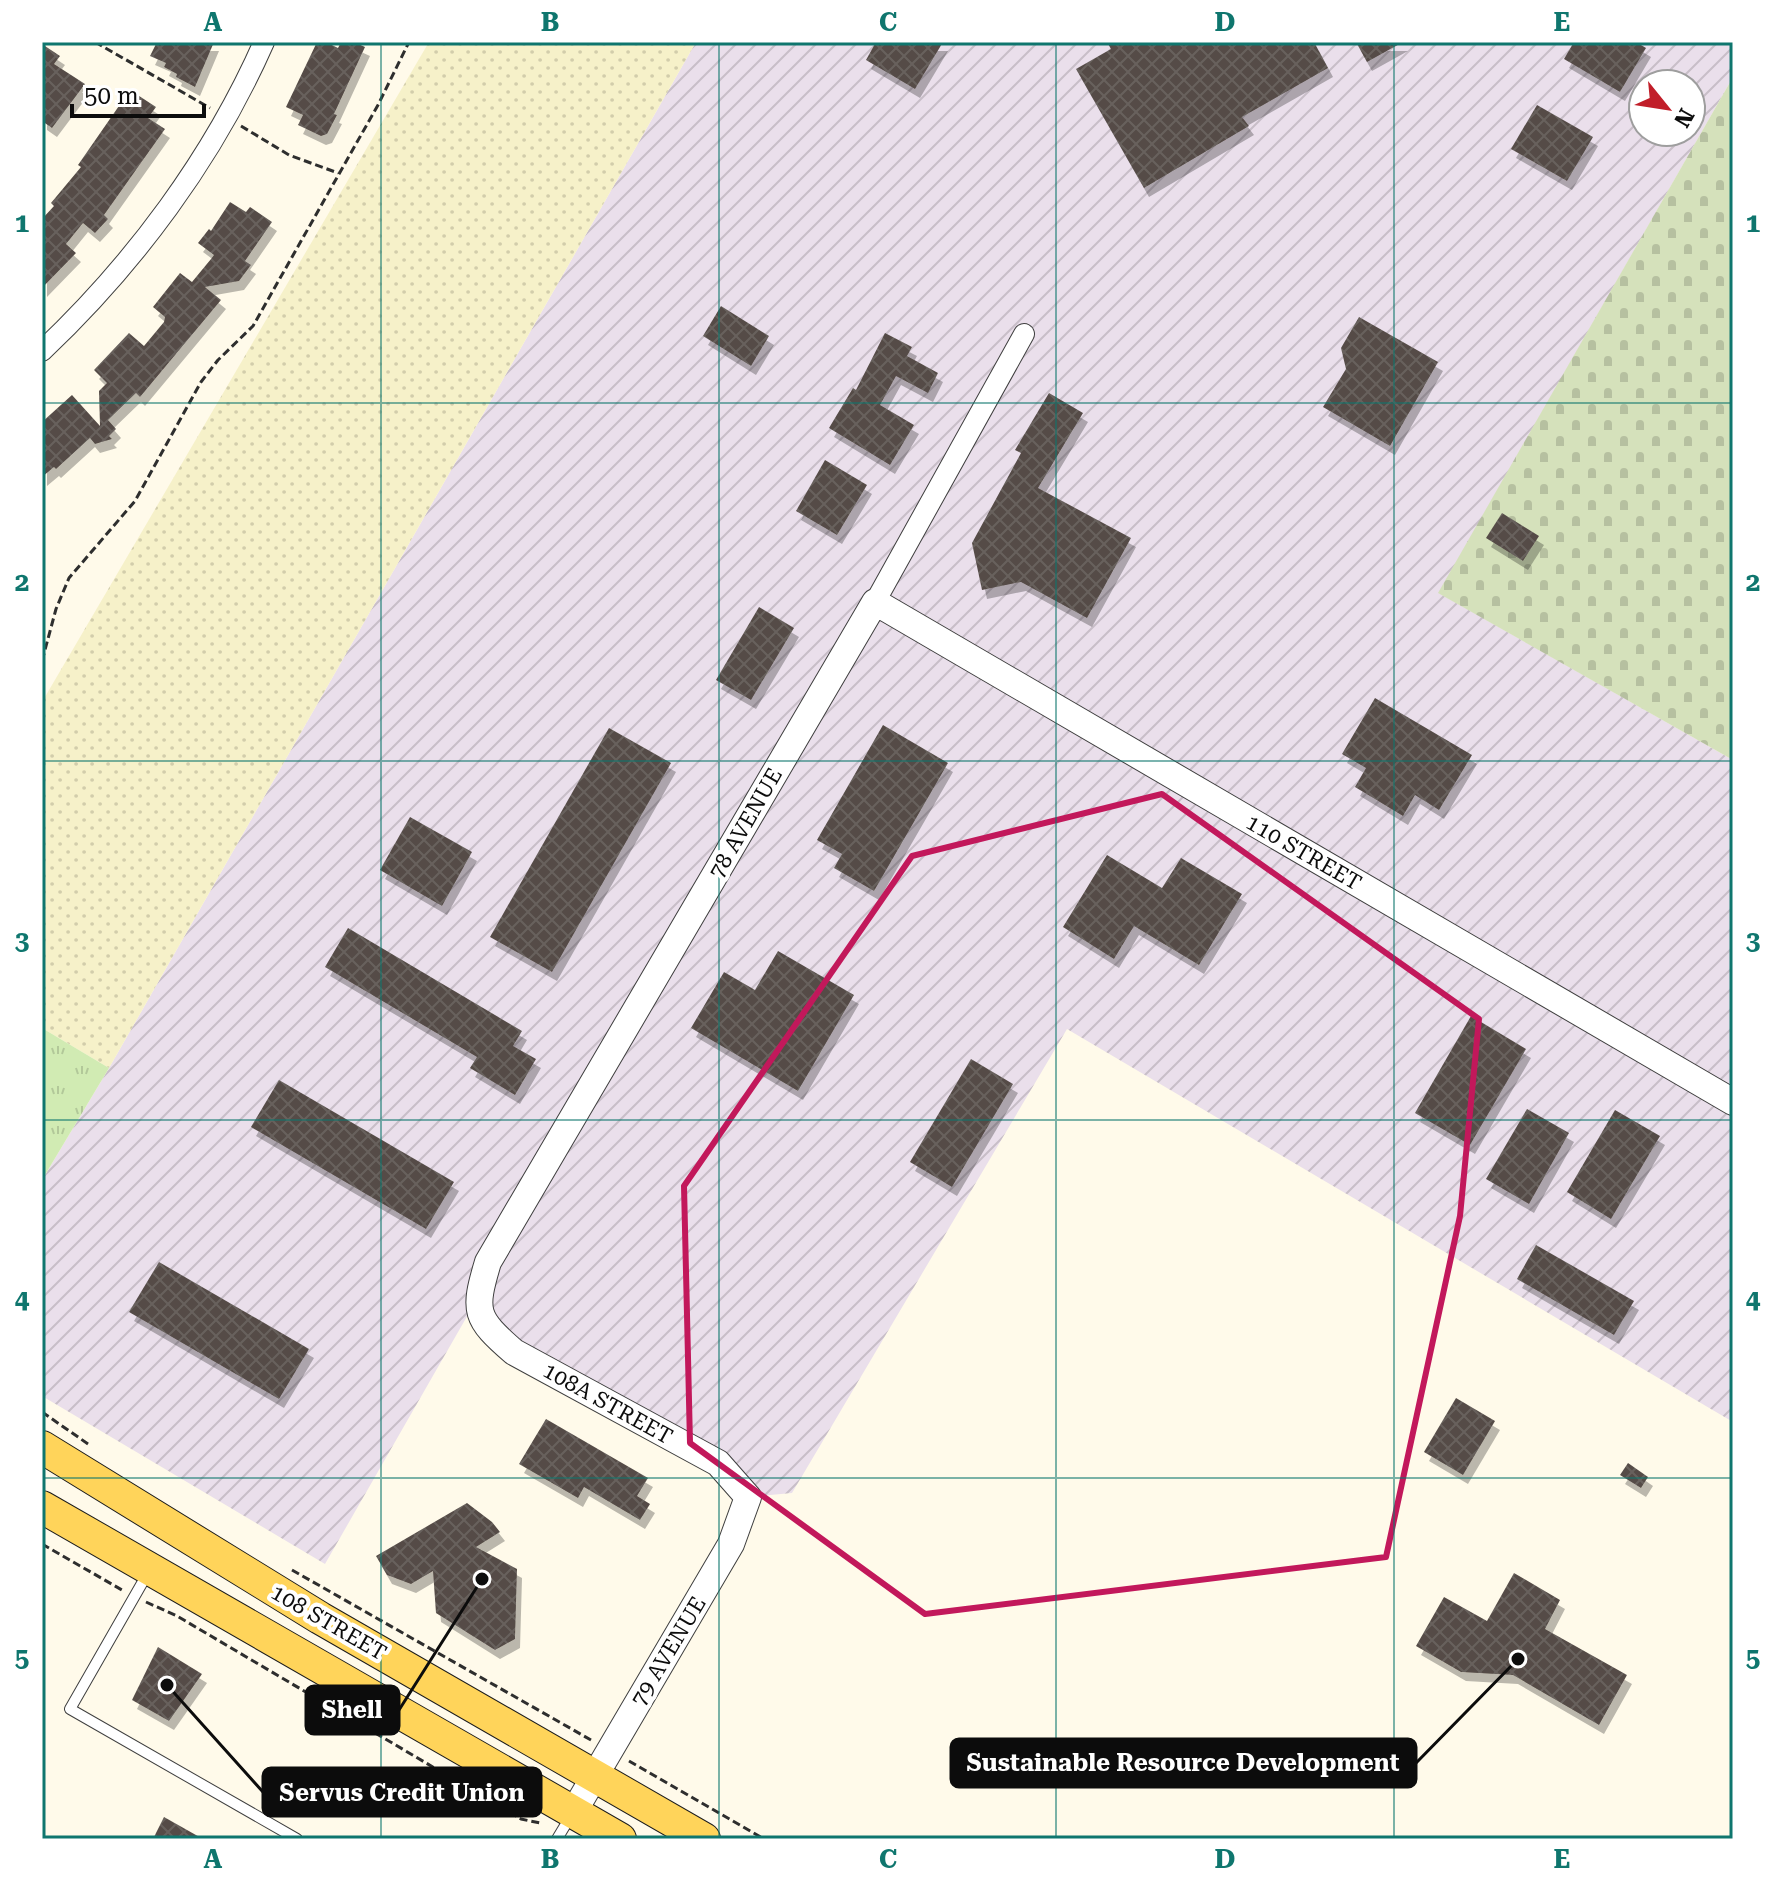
<svg xmlns="http://www.w3.org/2000/svg" width="1775" height="1881" viewBox="0 0 1775 1881" font-family="'Roboto Serif',serif">
<defs>
<pattern id="industrial-furrows" width="10" height="10" patternUnits="userSpaceOnUse" patternTransform="scale(2)"><rect width="10" height="10" fill="#eadfeb"/><path d="M-1 1l2-2M0 10L10 0M9 11l2-2" fill="none" stroke="#c8bec8"/></pattern>
<pattern id="farmland-dots" width="8" height="8" patternUnits="userSpaceOnUse" patternTransform="scale(2)"><rect width="8" height="8" fill="#f6f1c9"/><path d="M2 2h.1M6 6h.1" fill="none" stroke="#d2cdab" stroke-width="1.8" stroke-linecap="round"/></pattern>
<pattern id="grass-tufts" width="24" height="20" patternUnits="userSpaceOnUse" patternTransform="scale(2)"><rect width="24" height="20" fill="#d1ebb3"/><path d="M3 7l-1-3M5 7V3M7 7l1-3M15 17l-1-3M17 17v-4M19 17l1-3" fill="none" stroke="#b2c899"/></pattern>
<pattern id="cemetery-stones" width="16" height="16" patternUnits="userSpaceOnUse" patternTransform="scale(2)"><rect width="16" height="16" fill="#d5e1bb"/><path d="M2 7V4a2 2 0 0 1 4 0v3zM10 15v-3a2 2 0 0 1 4 0v3z" fill="#b6c0a0"/></pattern>
<pattern id="building-cross-hatch" width="8" height="8" patternUnits="userSpaceOnUse" patternTransform="scale(2)"><rect width="8" height="8" fill="#554c47"/><path d="M0 0l8 8M0 8l8-8" fill="none" stroke="#68615d"/></pattern>
<filter id="shadow"><feDropShadow dx="5" dy="9" stdDeviation="0" flood-color="#0004"/></filter>
</defs>
<rect width="100%" height="100%" fill="#fffaea"/>
<path fill="url(#industrial-furrows)" fill-rule="evenodd" d="M 696,42 L 1733,42 L 1733,77 L 1439,593 L 1733,760 L 1733,1422 L 1067,1029 L 792,1493 L 748,1497 L 514,1352 L 477,1299 L 325,1564 L 42,1396 L 42,1180 L 109,1068 ZM 1643,84 L 1691,84 L 1691,132 L 1643,132 Z"/>
<path fill="url(#farmland-dots)" d="M 429,42 L 696,42 L 109,1068 L 42,1028 L 42,702 Z"/>
<path fill="url(#grass-tufts)" d="M 42,1028 L 109,1068 L 42,1180 Z"/>
<path fill="url(#cemetery-stones)" d="M 1733,77 L 1733,760 L 1438,593 Z"/>
<g fill="url(#building-cross-hatch)" filter="url(#shadow)">
<path d="M 157,42 L 214,42 L 195,87 L 176,77 L 177,74 L 164,67 L 166,63 L 150,56 Z"/>
<path d="M 317,42 L 326,42 L 338,48 L 341,42 L 354,42 L 365,47 L 334,114 L 337,115 L 327,134 L 321,136 L 298,125 L 303,115 L 286,107 Z"/>
<path d="M 876,42 L 943,42 L 915,89 L 866,60 Z"/>
<path d="M 1107,42 L 1314,42 L 1328,68 L 1242,117 L 1249,126 L 1144,188 L 1076,69 L 1111,49 Z"/>
<path d="M 1356,42 L 1403,42 L 1367,62 Z"/>
<path d="M 1574,42 L 1636,42 L 1646,48 L 1620,92 L 1564,59 Z"/>
<path d="M 42,44 L 60,56 L 54,64 L 85,84 L 52,128 L 42,121 Z"/>
<path d="M 130,90 L 156,107 L 148,118 L 165,129 L 104,215 L 108,219 L 95,233 L 83,223 L 66,244 L 76,253 L 42,288 L 42,219 L 54,206 L 51,203 L 81,167 L 78,165 Z"/>
<path d="M 1537,105 L 1593,137 L 1567,181 L 1511,149 Z"/>
<path d="M 230,202 L 246,212 L 250,207 L 272,222 L 245,261 L 251,265 L 239,281 L 205,287 L 221,300 L 140,397 L 136,393 L 108,420 L 116,429 L 109,436 L 112,439 L 95,444 L 90,438 L 56,469 L 54,467 L 42,477 L 42,422 L 72,395 L 100,426 L 99,391 L 107,383 L 94,370 L 129,333 L 144,346 L 164,322 L 165,317 L 153,307 L 180,273 L 192,282 L 211,259 L 214,255 L 198,243 L 209,229 L 211,231 Z"/>
<path d="M 721,306 L 769,336 L 751,366 L 703,336 Z"/>
<path d="M 1359,317 L 1438,362 L 1390,446 L 1323,407 L 1346,369 L 1341,348 Z"/>
<path d="M 885,333 L 912,347 L 907,356 L 938,373 L 928,393 L 896,376 L 880,405 L 914,425 L 890,465 L 829,428 L 853,388 L 856,390 Z"/>
<path d="M 1049,393 L 1083,413 L 1038,488 L 1131,538 L 1087,618 L 1021,582 L 982,590 L 972,543 L 1021,453 L 1015,450 Z"/>
<path d="M 825,460 L 867,485 L 837,535 L 796,511 Z"/>
<path d="M 1502,513 L 1539,536 L 1523,561 L 1486,538 Z"/>
<path d="M 759,607 L 794,628 L 751,700 L 716,680 Z"/>
<path d="M 1375,698 L 1472,755 L 1439,810 L 1415,795 L 1403,816 L 1355,787 L 1366,768 L 1342,754 Z"/>
<path d="M 883,725 L 948,763 L 874,891 L 834,868 L 842,854 L 817,840 Z"/>
<path d="M 609,728 L 671,763 L 552,972 L 490,937 Z"/>
<path d="M 410,817 L 472,852 L 442,906 L 380,870 Z"/>
<path d="M 1107,855 L 1162,888 L 1181,858 L 1242,894 L 1199,965 L 1134,926 L 1114,959 L 1063,927 Z"/>
<path d="M 348,928 L 522,1031 L 513,1046 L 536,1059 L 515,1095 L 470,1068 L 477,1057 L 325,967 Z"/>
<path d="M 778,951 L 854,995 L 798,1091 L 691,1028 L 724,972 L 755,990 Z"/>
<path d="M 1471,1016 L 1526,1049 L 1470,1145 L 1415,1113 Z"/>
<path d="M 971,1059 L 1013,1084 L 952,1187 L 910,1162 Z"/>
<path d="M 279,1080 L 454,1182 L 426,1229 L 251,1127 Z"/>
<path d="M 1527,1109 L 1569,1133 L 1529,1204 L 1486,1179 Z"/>
<path d="M 1615,1110 L 1660,1136 L 1611,1219 L 1567,1192 Z"/>
<path d="M 1536,1245 L 1634,1301 L 1614,1335 L 1517,1279 Z"/>
<path d="M 159,1262 L 309,1349 L 279,1399 L 129,1312 Z"/>
<path d="M 1456,1398 L 1495,1421 L 1463,1475 L 1424,1452 Z"/>
<path d="M 546,1419 L 648,1478 L 637,1496 L 650,1504 L 640,1520 L 584,1487 L 578,1498 L 519,1464 Z"/>
<path d="M 1628,1463 L 1648,1477 L 1641,1488 L 1620,1475 Z"/>
<path d="M 467,1503 L 492,1522 L 500,1532 L 476,1547 L 517,1569 L 515,1639 L 495,1650 L 436,1613 L 433,1571 L 411,1584 L 387,1575 L 376,1556 Z"/>
<path d="M 1514,1573 L 1560,1600 L 1545,1629 L 1627,1675 L 1599,1725 L 1513,1675 L 1461,1672 L 1416,1646 L 1444,1597 L 1487,1621 Z"/>
<path d="M 158,1647 L 202,1674 L 169,1721 L 132,1700 Z"/>
<path d="M 164,1817 L 203,1839 L 153,1839 Z"/>
</g>
<g fill="none" stroke-linecap="round" stroke-linejoin="round">
<g stroke="#3f3f3f" stroke-width="12">
<g id="service">
<path d="M 149,1571 L 70,1709 L 297,1839"/>
<path d="M 557,1839 L 572,1814"/>
</g>
</g>
<g stroke="#3f3f3f" stroke-width="22">
<g id="minor">
<path d="M 42,351 C 134,264 213,158 264,42"/>
<path d="M 875,602 L 1024,334"/>
</g>
</g>
<g stroke="#3f3f3f" stroke-width="28">
<path id="tertiary" d="M 573,1813 L 731,1544 L 748,1497 L 718,1463 L 514,1352 C 475,1318 473,1312 488,1262 L 875,602 L 1733,1102"/>
</g>
<g stroke="#1d1d1d" stroke-width="34">
<g id="primary">
<path d="M 42,1447 L 320,1618 L 704,1839"/>
<path d="M 42,1507 L 620,1839"/>
</g>
</g>
<g stroke="#2e2e2e" stroke-width="3" stroke-dasharray="8 4" stroke-linecap="butt">
<path d="M 95,42 L 210,108"/>
<path d="M 241,126 L 289,155 L 338,173"/>
<path d="M 42,661 L 56,609 L 69,578 L 135,501 L 201,382 L 218,360 L 253,326 L 378,105 L 409,42"/>
<path d="M 42,1412 L 91,1446"/>
<path d="M 42,1544 L 122,1590"/>
<path d="M 292,1570 L 591,1740"/>
<path d="M 146,1602 L 177,1616 L 521,1819 L 540,1823"/>
<path d="M 629,1761 L 764,1839"/>
</g>
<use href="#service" stroke="#fff" stroke-width="10"/>
<use href="#minor" stroke="#fff" stroke-width="20"/>
<use href="#tertiary" stroke="#fff" stroke-width="26"/>
<use href="#primary" stroke="#ffd45a" stroke-width="32"/>
</g>
<path fill="none" stroke="#c2185b" stroke-width="6" stroke-linejoin="round" d="M 1162,794 L 1479,1019 L 1460,1216 L 1386,1557 L 925,1614 L 690,1443 L 684,1186 L 912,856 Z"/>
<path fill="none" stroke="#0f766e" stroke-width="2" stroke-opacity="0.55" d="M 381,42 L 381,1839M 719,42 L 719,1839M 1056,42 L 1056,1839M 1394,42 L 1394,1839M 42,403 L 1733,403M 42,761 L 1733,761M 42,1120 L 1733,1120M 42,1478 L 1733,1478"/>
<g text-anchor="middle" stroke-width="8" stroke-linejoin="round" paint-order="stroke">
<g font-size="22" fill="#0c0c0c" stroke="#fff">
<text transform="translate(745 823) rotate(-60)" y="8">78 AVENUE</text>
<text transform="translate(1304 852) rotate(30)" y="8">110 STREET</text>
<text transform="translate(608 1403) rotate(29)" y="8">108A STREET</text>
<text transform="translate(329 1622) rotate(30)" y="8">108 STREET</text>
<text transform="translate(668 1651) rotate(-59)" y="8">79 AVENUE</text>
</g>
</g>
<path fill="none" stroke="#0c0c0c" stroke-width="3" d="M482 1579L399 1710M1518 1659L1416 1763M167 1685L263 1792"/>
<g fill="#0c0c0c" stroke="#fff" stroke-width="3">
<circle cx="482" cy="1579" r="8"/>
<circle cx="1518" cy="1659" r="8"/>
<circle cx="167" cy="1685" r="8"/>
</g>
<g fill="#0c0c0c" stroke="#0c0c0c" stroke-width="3">
<rect x="306" y="1686" width="93" height="48" rx="8"/>
<rect x="951" y="1739" width="465" height="48" rx="8"/>
<rect x="263" y="1768" width="278" height="48" rx="8"/>
</g>
<g font-size="24" text-anchor="middle" font-weight="bold" fill="#fff">
<text x="352" y="1718">Shell</text>
<text x="1183" y="1771">Sustainable Resource Development</text>
<text x="402" y="1801">Servus Credit Union</text>
</g>
<rect width="1775" height="1881" fill="none" stroke="#ffffff" stroke-width="88"/>
<g transform="translate(1667 108) rotate(120)"><circle r="38" fill="#ffffff" stroke="#9e9e9e" stroke-width="2"/>
<path d="M0-6L14 30L0 20L-14 30Z" fill="#c11e29"/>
<text y="-12" font-size="22" font-weight="bold" text-anchor="middle" fill="#0c0c0c">N</text>
</g>
<path d="M72 104v12h132v-12" fill="none" stroke="#0c0c0c" stroke-width="4"/>
<text x="84" y="104" font-size="24" fill="#0c0c0c" stroke="#ffffff" stroke-width="6" paint-order="stroke">50 m</text>
<rect x="44" y="44" width="1687" height="1793" fill="none" stroke="#0f766e" stroke-width="3"/>
<g font-size="26" text-anchor="middle" font-weight="bold" fill="#0f766e">
<text x="213" y="31">A</text>
<text x="550" y="31">B</text>
<text x="888" y="31">C</text>
<text x="1225" y="31">D</text>
<text x="1562" y="31">E</text>
<text x="22" y="232">1</text>
<text x="1753" y="232">1</text>
<text x="22" y="591">2</text>
<text x="1753" y="591">2</text>
<text x="22" y="950">3</text>
<text x="1753" y="950">3</text>
<text x="22" y="1308">4</text>
<text x="1753" y="1308">4</text>
<text x="22" y="1667">5</text>
<text x="1753" y="1667">5</text>
<text x="213" y="1868">A</text>
<text x="550" y="1868">B</text>
<text x="888" y="1868">C</text>
<text x="1225" y="1868">D</text>
<text x="1562" y="1868">E</text>
</g>
</svg>
